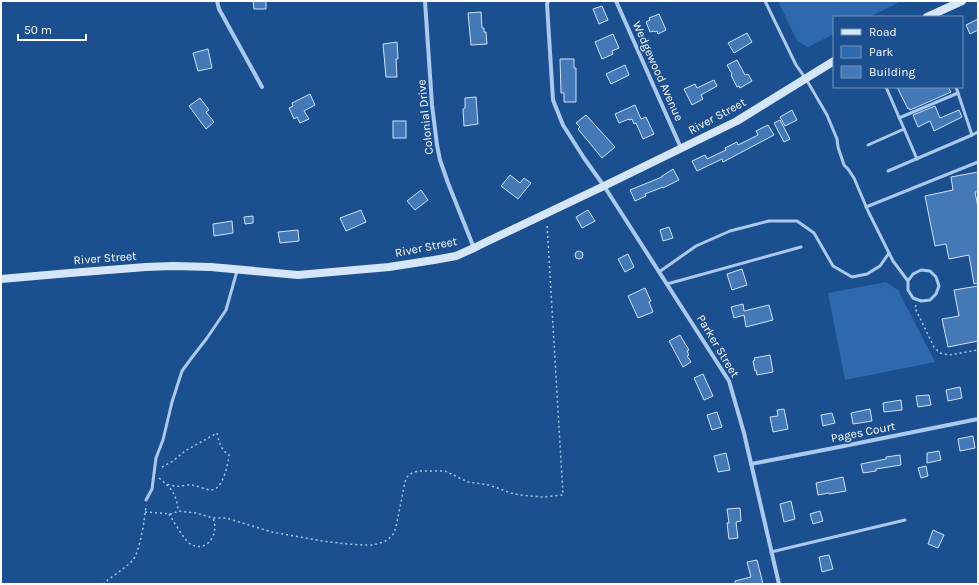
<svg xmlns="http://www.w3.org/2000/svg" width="979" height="585" viewBox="0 0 979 585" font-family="Karla,sans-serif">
<rect width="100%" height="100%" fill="#1b4f8f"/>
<g fill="#2e69ad">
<path d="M 778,1 L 902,1 L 869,17 L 834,17 L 834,34 L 808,47 L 797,41 Z"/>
<path d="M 886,282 L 898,290 L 935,362 L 845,380 L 828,293 Z"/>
</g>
<g fill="#4478b7" stroke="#cfe3fa">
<path d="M 253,1 L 266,1 L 266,9 L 254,9 Z"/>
<path d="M 602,6 L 608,20 L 599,24 L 593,9 Z"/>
<path d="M 481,12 L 482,28 L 484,28 L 484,32 L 486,32 L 487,44 L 471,45 L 468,13 Z"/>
<path d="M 659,14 L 666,30 L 658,34 L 657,31 L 655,32 L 654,31 L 650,32 L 646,22 L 650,20 L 649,18 Z"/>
<path d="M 978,19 L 978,30 L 970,34 L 966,25 Z"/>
<path d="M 747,33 L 752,42 L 734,53 L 728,43 Z"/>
<path d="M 613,34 L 619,48 L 612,51 L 613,54 L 602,59 L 595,42 Z"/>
<path d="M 397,42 L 398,59 L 396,59 L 397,77 L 386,77 L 383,44 Z"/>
<path d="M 208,49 L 212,68 L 198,71 L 193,53 Z"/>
<path d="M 560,59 L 574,59 L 574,68 L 576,68 L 576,102 L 564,102 L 564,93 L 561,93 Z"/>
<path d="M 737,60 L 745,75 L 748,74 L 752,81 L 740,88 L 739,86 L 737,87 L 731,75 L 732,74 L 727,65 Z"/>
<path d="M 625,65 L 629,75 L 611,84 L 606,74 Z"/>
<path d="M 714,80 L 717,86 L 701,95 L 703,99 L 692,105 L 684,89 L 695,84 L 697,88 Z"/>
<path d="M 897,87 L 948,87 L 951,92 L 910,110 L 909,108 L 908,109 Z"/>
<path d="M 310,94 L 315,105 L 304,111 L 309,119 L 300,123 L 297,117 L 294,119 L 289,108 L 293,106 L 292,103 Z"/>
<path d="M 476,97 L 478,124 L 464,126 L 463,109 L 465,108 L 465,98 Z"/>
<path d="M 200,98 L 209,110 L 206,112 L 214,122 L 206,129 L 189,106 Z"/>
<path d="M 635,105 L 641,119 L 646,117 L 654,134 L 643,139 L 636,123 L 634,124 L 632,119 L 629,120 L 629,119 L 619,123 L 615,114 Z"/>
<path d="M 935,106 L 940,118 L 959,110 L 962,117 L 934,131 L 930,121 L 918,127 L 913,115 Z"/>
<path d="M 792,110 L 797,120 L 785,126 L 780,117 Z"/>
<path d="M 586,115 L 615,147 L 602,158 L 578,129 L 580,127 L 576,123 Z"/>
<path d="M 780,120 L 790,139 L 784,142 L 774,123 Z"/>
<rect x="393" y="121" width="13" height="17"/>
<path d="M 768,125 L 774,135 L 723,162 L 722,159 L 697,171 L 692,161 L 705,155 L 707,159 L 726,150 L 725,148 L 737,142 L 738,145 L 758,135 L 756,131 Z"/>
<path d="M 673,169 L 679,180 L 663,188 L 663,187 L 645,194 L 646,196 L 635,201 L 630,190 L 662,177 L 662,176 Z"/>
<path d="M 978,172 L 978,192 L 975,192 L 978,207 L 978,283 L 974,284 L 969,255 L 949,259 L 946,244 L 935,246 L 925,196 L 953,190 L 951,177 Z"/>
<path d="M 510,175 L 520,183 L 524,178 L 531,183 L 518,199 L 501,186 Z"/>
<path d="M 421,190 L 428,200 L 415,210 L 407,201 Z"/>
<path d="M 361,210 L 366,222 L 346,231 L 340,218 Z"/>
<path d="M 588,210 L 595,221 L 582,228 L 576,217 Z"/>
<path d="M 253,216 L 253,223 L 245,224 L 244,217 Z"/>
<path d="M 232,221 L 233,233 L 214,236 L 213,224 Z"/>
<path d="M 669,227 L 673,238 L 663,241 L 660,230 Z"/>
<path d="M 298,230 L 299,241 L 280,243 L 278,232 Z"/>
<circle cx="579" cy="255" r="4"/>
<path d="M 628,254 L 634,267 L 625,272 L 618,259 Z"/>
<path d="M 742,269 L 747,285 L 732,290 L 727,274 Z"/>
<path d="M 978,286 L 978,341 L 948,347 L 942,319 L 959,316 L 954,290 Z"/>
<path d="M 645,288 L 651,301 L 649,302 L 653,312 L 638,318 L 628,296 Z"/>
<path d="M 743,304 L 744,311 L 769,305 L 773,320 L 746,327 L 744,315 L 734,318 L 731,307 Z"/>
<path d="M 680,335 L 689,350 L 687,351 L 689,355 L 687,356 L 691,362 L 683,367 L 669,341 Z"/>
<path d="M 770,355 L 773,372 L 757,375 L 756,370 L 755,371 L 753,361 L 755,360 L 754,358 Z"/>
<path d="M 703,374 L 713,396 L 704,400 L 694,378 Z"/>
<path d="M 960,387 L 962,398 L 948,401 L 946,390 Z"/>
<path d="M 929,395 L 931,405 L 918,407 L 916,396 Z"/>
<path d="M 901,400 L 902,410 L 884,412 L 883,403 Z"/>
<path d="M 784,409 L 788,429 L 773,432 L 770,417 L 778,416 L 777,410 Z"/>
<path d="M 870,409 L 872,421 L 853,424 L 851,413 Z"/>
<path d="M 717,412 L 722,427 L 712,430 L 707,415 Z"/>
<path d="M 832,413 L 835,423 L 823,426 L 821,415 Z"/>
<path d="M 973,436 L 975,448 L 960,451 L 958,439 Z"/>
<path d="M 939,451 L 941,460 L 927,463 L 927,453 Z"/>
<path d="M 726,453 L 730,470 L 718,472 L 714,456 Z"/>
<path d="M 900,455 L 901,465 L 876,469 L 876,471 L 863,473 L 861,464 L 886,459 L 886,457 Z"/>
<path d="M 926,466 L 928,476 L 921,478 L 918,468 Z"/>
<path d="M 843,477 L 846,491 L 829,494 L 829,493 L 818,495 L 816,483 Z"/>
<path d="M 791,501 L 795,519 L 784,522 L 780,504 Z"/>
<path d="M 740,508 L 741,521 L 736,522 L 738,538 L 729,539 L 727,523 L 729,523 L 727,509 Z"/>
<path d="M 820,511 L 823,521 L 813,524 L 810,514 Z"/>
<path d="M 933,530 L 944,535 L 938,548 L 928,544 Z"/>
<path d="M 829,555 L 833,569 L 822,572 L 819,557 Z"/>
<path d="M 757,560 L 763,584 L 735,584 L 735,581 L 751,577 L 747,562 Z"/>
</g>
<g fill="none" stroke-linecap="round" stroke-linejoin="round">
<g stroke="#a9c9ee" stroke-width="1.5" stroke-dasharray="2 3" stroke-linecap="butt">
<path d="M 916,305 L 915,308 L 934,347 L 940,353 L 949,355 L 978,350"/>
<path d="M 162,467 L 173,461 L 185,451 L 217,433 C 219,442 221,450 229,455 C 228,464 223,490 211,490 C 206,490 198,486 192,485 C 188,484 184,486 180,486 C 176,487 171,485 167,484"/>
<path d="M 159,478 C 171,488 177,494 178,511"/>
<path d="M 145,512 L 172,514 L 178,511 L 196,513 L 213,518 L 226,518 L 272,532 L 322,541 L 347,544 L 363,545 L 373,545 L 384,542 L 391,537 L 394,533 L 396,527 L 405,482 L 407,477 L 412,473 L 418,471 L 445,471 L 468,482 L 489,485 L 511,493 L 520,495 L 542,497 L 563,495 L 547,224"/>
<path d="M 169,514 C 173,520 183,538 189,543 C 206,555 220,534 213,518"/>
<path d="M 103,584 C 112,576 123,570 132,561 C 140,553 145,517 146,505"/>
</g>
<g stroke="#a9c9ee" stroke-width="3">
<path d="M 765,1 L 796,65 L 806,79 L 827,115 L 837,139 L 838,147 L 844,165 L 848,169 L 854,178 L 868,211 L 893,261 L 908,281 L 908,290 L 913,298 L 921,301 L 930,300 L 936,294 L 939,286 L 936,277 L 930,271 L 921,270 L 913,274 L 908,281"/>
<path d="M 886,87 L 917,159"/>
<path d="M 899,118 L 958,93"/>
<path d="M 972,135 L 978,132"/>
<path d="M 868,145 L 904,129"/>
<path d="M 888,171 L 972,135 L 956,87"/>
<path d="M 866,207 L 978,162"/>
<path d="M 659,272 L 696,246 L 730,231 L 769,221 L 797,221 L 814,233 L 833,266 L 852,277 L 867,274 L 880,266 L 889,253"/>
<path d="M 667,284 L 801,247"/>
<path d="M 146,500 L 152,489 L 156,458 L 163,440 L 172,402 L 182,371 L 190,360 L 207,338 L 226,310 L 237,271"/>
<path d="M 771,552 L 905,520"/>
</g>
<g stroke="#a9c9ee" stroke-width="4">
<path d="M 217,1 L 219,9 L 262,87"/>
<path d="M 425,1 L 432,105 L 437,145 L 440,160 L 448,183 L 474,248"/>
<path d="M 548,1 L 547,4 L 553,100 L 563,125 L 584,158 L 604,186 L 729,381 L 744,433 L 779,584"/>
<path d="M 616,1 L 681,148"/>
<path d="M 751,464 L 839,447 L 978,419"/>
</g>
<g stroke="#d6e6fa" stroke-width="8">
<path d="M 927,17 L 962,1"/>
<path d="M 1,279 L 70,273 L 146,267 L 173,266 L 211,267 L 298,275 L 389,267 L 434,260 L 456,256 L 474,248 L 486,242 L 604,186 L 737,121 L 834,61"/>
</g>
</g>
<g text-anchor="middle" stroke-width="3.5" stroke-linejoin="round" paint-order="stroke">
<g font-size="12" fill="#fff" stroke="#1b4f8f">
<text transform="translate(658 71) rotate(66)" y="4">Wedgewood Avenue</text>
<text transform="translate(717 116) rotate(-28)" y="4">River Street</text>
<text transform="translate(425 117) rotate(-96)" y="4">Colonial Drive</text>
<text transform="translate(426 247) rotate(-11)" y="4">River Street</text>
<text transform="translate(105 258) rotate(-4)" y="4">River Street</text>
<text transform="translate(718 346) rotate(59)" y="4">Parker Street</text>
<text transform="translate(863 432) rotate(-11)" y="4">Pages Court</text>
</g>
</g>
<rect width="979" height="585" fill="none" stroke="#ffffff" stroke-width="4"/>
<rect x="833" y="16" width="130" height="72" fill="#1b4f8f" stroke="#7695bc"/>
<rect x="841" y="29" width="20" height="6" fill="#d6e6fa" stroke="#7695bc"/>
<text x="869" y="36" font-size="12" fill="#ffffff">Road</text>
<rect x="841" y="46" width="20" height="12" fill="#2e69ad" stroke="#7695bc"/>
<text x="869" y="56" font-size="12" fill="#ffffff">Park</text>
<rect x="841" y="66" width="20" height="12" fill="#4478b7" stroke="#7695bc"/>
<text x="869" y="76" font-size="12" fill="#ffffff">Building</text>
<path d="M18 34v6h68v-6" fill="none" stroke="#ffffff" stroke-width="2"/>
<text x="24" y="34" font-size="12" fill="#ffffff" stroke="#1b4f8f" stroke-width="3" paint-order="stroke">50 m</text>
</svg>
